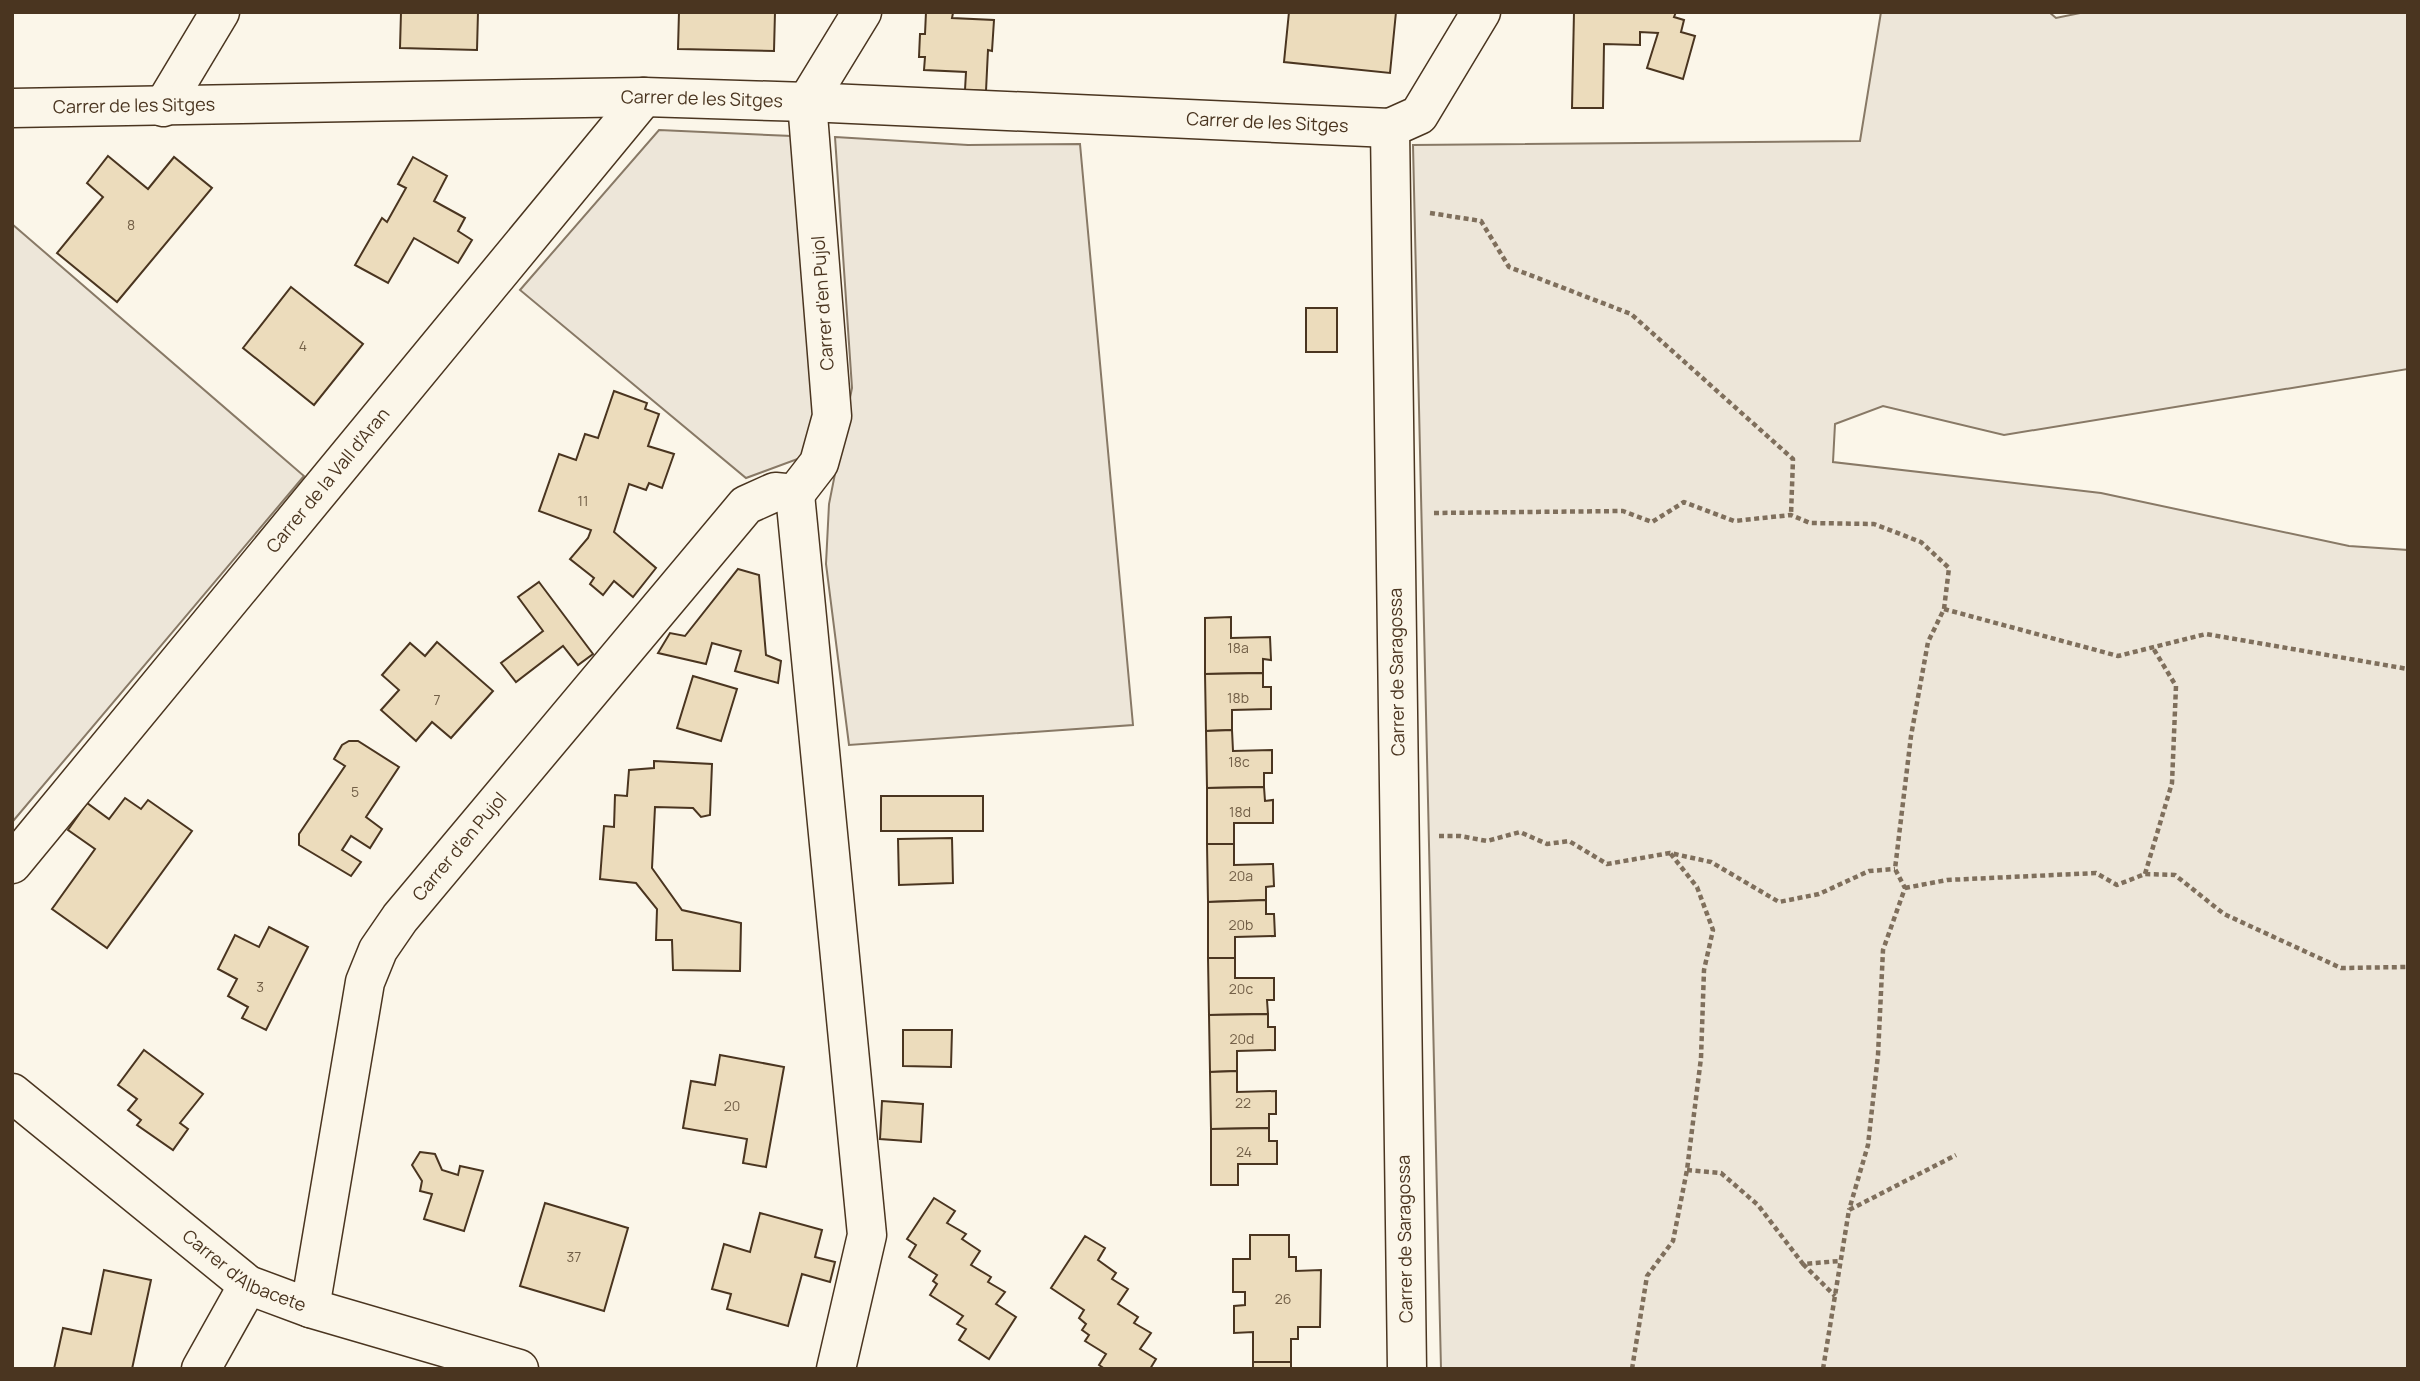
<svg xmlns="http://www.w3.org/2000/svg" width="2420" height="1381" viewBox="0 0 2420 1381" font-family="Manrope,sans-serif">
<rect width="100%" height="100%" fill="#fbf6e9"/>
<g fill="#ede6d9" stroke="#887966" stroke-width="2">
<path d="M 1881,12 L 2049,12 L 2056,18 L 2085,12 L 2408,12 L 2408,369 L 2004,435 L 1883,406 L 1835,424 L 1833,462 L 2101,493 L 2349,546 L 2408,550 L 2408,1369 L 1441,1369 L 1413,145 L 1860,141 Z"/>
<path d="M 659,130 L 792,136 L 814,416 L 803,457 L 746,478 L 520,290 Z"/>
<path d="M 835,137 L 968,145 L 1080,144 L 1133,725 L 849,745 L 826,564 L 829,504 L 852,388 Z"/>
<path d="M 12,224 L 304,476 L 14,820 L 12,818 Z"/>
</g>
<g fill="#ecdcbc" stroke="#4a3520" stroke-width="2">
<path d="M 401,12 L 478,12 L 477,50 L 400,48 Z"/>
<path d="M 679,12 L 775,12 L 774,51 L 678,49 Z"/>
<path d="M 926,12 L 953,13 L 952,18 L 994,20 L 992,51 L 988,50 L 986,91 L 965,90 L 966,72 L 924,70 L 925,57 L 919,57 L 920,34 L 925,34 Z"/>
<path d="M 1289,12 L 1396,12 L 1390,73 L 1284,62 Z"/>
<path d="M 1574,12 L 1676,12 L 1674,17 L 1684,20 L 1681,32 L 1695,36 L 1683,79 L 1647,68 L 1658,33 L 1640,32 L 1640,45 L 1604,44 L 1603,108 L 1572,108 Z"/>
<path d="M 108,156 L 148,189 L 174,157 L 212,188 L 117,302 L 57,253 L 103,197 L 87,183 Z"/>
<path d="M 413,157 L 447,176 L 434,201 L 465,218 L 458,231 L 472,240 L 458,263 L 414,238 L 388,283 L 355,265 L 382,218 L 387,222 L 406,188 L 398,184 Z"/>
<path d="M 291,287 L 363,344 L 314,405 L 243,348 Z"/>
<rect x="1306" y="308" width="31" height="44"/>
<path d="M 614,391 L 647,403 L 645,409 L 659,414 L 648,446 L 674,454 L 662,488 L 649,483 L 646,490 L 629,484 L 614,532 L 656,568 L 633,597 L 614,581 L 603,595 L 590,584 L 594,578 L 570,559 L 588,538 L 591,530 L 539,511 L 559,454 L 576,460 L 585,434 L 598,438 Z"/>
<path d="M 738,569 L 759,575 L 766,655 L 781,661 L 778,683 L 735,671 L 741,651 L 712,643 L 706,664 L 658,653 L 670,633 L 685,636 Z"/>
<path d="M 539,582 L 593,654 L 578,665 L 563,646 L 516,682 L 501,663 L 543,631 L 518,597 Z"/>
<path d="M 1231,617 L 1231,638 L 1270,637 L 1271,660 L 1263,659 L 1263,673 L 1205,674 L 1205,618 Z"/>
<path d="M 437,642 L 493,691 L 451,738 L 432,722 L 416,741 L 381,710 L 399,690 L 382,675 L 410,643 L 425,656 Z"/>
<path d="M 1263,673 L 1263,687 L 1271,687 L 1271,709 L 1232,710 L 1232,730 L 1206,731 L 1205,674 Z"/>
<path d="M 693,676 L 737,689 L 721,741 L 677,728 Z"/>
<path d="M 1232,730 L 1233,751 L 1272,750 L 1272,773 L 1264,773 L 1264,787 L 1207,788 L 1206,731 Z"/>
<path d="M 349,741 L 358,741 L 399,767 L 366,817 L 382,829 L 370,848 L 351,836 L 342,850 L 361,862 L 351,876 L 299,845 L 299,834 L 345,766 L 334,759 L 342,745 Z"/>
<path d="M 654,761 L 712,764 L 710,815 L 701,817 L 693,808 L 655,807 L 652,868 L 682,910 L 741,923 L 740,971 L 673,970 L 672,940 L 656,940 L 657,909 L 636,883 L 600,879 L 604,826 L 614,827 L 615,795 L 627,796 L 629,770 L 654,768 Z"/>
<path d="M 1264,787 L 1265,801 L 1273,800 L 1273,823 L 1234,823 L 1234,844 L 1207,844 L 1207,788 Z"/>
<rect x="881" y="796" width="102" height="35"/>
<path d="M 125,798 L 141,809 L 148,800 L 192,831 L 107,948 L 52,909 L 95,849 L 68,830 L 87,803 L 109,819 Z"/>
<path d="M 952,838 L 953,883 L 899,885 L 898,839 Z"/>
<path d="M 1207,844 L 1234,844 L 1234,865 L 1273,864 L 1274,886 L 1266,887 L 1266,900 L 1208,902 Z"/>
<path d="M 1266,900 L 1266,914 L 1274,914 L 1275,936 L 1235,937 L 1235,958 L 1208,958 L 1208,902 Z"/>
<path d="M 269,927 L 308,947 L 266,1030 L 242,1018 L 248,1007 L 228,996 L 237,979 L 218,969 L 235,935 L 259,947 Z"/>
<path d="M 1208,958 L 1235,958 L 1235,978 L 1274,978 L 1274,1000 L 1267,1000 L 1268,1014 L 1209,1015 Z"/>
<path d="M 1268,1014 L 1268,1027 L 1275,1027 L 1275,1050 L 1237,1051 L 1237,1071 L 1210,1072 L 1209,1015 Z"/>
<path d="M 903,1030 L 952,1030 L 951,1067 L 903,1066 Z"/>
<path d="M 144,1050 L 203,1094 L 180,1123 L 188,1129 L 173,1150 L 137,1125 L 141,1120 L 128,1110 L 137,1099 L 118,1085 Z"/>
<path d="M 720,1055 L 784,1067 L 766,1167 L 743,1163 L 747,1139 L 683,1128 L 691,1081 L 715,1085 Z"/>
<path d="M 1237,1071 L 1237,1092 L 1276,1091 L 1276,1114 L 1269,1114 L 1269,1128 L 1211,1129 L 1210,1072 Z"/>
<path d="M 882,1101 L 923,1104 L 921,1142 L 880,1139 Z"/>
<path d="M 1269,1128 L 1269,1141 L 1277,1141 L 1277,1164 L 1238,1164 L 1238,1185 L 1211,1185 L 1211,1129 Z"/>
<path d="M 420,1152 L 435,1154 L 442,1170 L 458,1175 L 460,1166 L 483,1171 L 464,1231 L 424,1219 L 432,1194 L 420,1191 L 422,1181 L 412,1165 Z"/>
<path d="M 934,1198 L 955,1211 L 947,1223 L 966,1234 L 962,1239 L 980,1251 L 971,1265 L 991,1277 L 988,1282 L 1005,1292 L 996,1304 L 1016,1317 L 989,1359 L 959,1340 L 966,1329 L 957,1324 L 963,1316 L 930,1295 L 937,1284 L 933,1281 L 937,1275 L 909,1257 L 916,1245 L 907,1239 Z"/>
<path d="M 545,1203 L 628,1228 L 604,1311 L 520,1286 Z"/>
<path d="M 760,1213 L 822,1230 L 815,1257 L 835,1262 L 830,1282 L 802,1274 L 788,1326 L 727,1309 L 731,1294 L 712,1289 L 724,1244 L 750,1252 Z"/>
<path d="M 1250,1235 L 1289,1235 L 1289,1257 L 1296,1257 L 1296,1271 L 1321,1270 L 1320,1327 L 1298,1327 L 1298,1339 L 1291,1339 L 1291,1362 L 1253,1362 L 1253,1332 L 1234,1333 L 1234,1306 L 1245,1305 L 1245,1292 L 1233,1292 L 1233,1259 L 1250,1259 Z"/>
<path d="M 1085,1236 L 1105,1248 L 1098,1260 L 1116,1273 L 1112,1279 L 1128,1289 L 1118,1304 L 1138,1317 L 1134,1323 L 1151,1333 L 1140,1349 L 1156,1359 L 1150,1369 L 1105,1369 L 1099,1365 L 1106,1354 L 1085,1341 L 1089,1335 L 1082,1330 L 1086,1324 L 1079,1318 L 1084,1310 L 1051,1288 Z"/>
<path d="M 104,1270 L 151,1280 L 132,1369 L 54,1369 L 63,1328 L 91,1334 Z"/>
<rect x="1253" y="1362" width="38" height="7"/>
</g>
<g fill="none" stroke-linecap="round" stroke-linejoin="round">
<g stroke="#4a3520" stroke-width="41">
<g id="minor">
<path d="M 163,107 L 220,12"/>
<path id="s1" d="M 12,108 L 644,97 L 807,102 L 1390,128"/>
<path d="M 795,494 L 819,463 L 832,416 L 807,102 L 862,12"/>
<path id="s2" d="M 12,864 L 644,97"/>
<path id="s3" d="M 12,1093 L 248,1285 L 310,1308 L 519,1369"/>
<path id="s4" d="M 310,1308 L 365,982 L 378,950 L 400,918 L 746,505 L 775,492 L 795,494 L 867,1235 L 836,1369"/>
<path d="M 201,1369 L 248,1285"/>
<path d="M 1407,1369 L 1390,128 L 1419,115 L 1481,12"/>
</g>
</g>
<g stroke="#7f6f5c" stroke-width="4.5" stroke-dasharray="5 3.5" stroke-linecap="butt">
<path d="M 1430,213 L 1481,221 L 1509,267 L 1631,314 L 1793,459 L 1791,515"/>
<path d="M 1434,513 L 1623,511 L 1652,522 L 1684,502 L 1734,521 L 1791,515 L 1810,523 L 1874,524 L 1921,542 L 1949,568 L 1944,609 L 1928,642 L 1911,736 L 1895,869 L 1905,888 L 1883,950 L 1878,1055 L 1868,1145 L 1849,1210"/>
<path d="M 1944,609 L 2118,656 L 2206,634 L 2408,669"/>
<path d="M 1439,836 L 1460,836 L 1487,841 L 1520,832 L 1547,844 L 1569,841 L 1607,864 L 1670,853 L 1711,862 L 1779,902 L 1819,894 L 1869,871 L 1895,869"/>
<path d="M 2145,874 L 2172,783 L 2176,686 L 2153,648"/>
<path d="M 1905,888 L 1947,880 L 2096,873 L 2117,885 L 2145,874 L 2175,875 L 2224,914 L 2341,968 L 2408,967"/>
<path d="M 1687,1170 L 1721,1173 L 1758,1205 L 1803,1264 L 1840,1261"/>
<path d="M 1803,1264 L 1835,1296"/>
<path d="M 1632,1369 L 1647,1276 L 1673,1241 L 1687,1170 L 1701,1058 L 1704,970 L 1713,930 L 1697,887 L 1670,853"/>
<path d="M 1823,1369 L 1849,1210 L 1956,1155"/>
</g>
<use href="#minor" stroke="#fbf6e9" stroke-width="38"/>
</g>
<g text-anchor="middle" stroke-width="5" stroke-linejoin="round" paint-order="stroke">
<g font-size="14" fill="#725f47">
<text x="131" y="230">8</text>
<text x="303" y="351">4</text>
<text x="583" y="506">11</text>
<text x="1238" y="653">18a</text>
<text x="1238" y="703">18b</text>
<text x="437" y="705">7</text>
<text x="1239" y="767">18c</text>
<text x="355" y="797">5</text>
<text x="1240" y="817">18d</text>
<text x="1241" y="881">20a</text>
<text x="1241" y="930">20b</text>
<text x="260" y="992">3</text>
<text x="1241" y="994">20c</text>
<text x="1242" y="1044">20d</text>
<text x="1243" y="1108">22</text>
<text x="732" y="1111">20</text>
<text x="1244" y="1157">24</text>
<text x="574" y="1262">37</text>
<text x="1283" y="1304">26</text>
</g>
<g font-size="18" fill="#4a3520" stroke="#fbf6e9">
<text dy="6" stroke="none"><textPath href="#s1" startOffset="690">Carrer de les Sitges</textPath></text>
<text dy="6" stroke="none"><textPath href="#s1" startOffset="122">Carrer de les Sitges</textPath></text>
<text dy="6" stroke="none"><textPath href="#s1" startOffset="1256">Carrer de les Sitges</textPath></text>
<text transform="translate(823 303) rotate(-94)" y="6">Carrer d'en Pujol</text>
<text dy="6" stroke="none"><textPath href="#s2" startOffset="497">Carrer de la Vall d'Aran</textPath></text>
<text transform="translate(1397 672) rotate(-91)" y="6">Carrer de Saragossa</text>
<text dy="6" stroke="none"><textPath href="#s4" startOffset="497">Carrer d'en Pujol</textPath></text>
<text transform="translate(1405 1239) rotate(-91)" y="6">Carrer de Saragossa</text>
<text dy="6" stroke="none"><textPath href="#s3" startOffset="294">Carrer d'Albacete</textPath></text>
</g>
</g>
<rect width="2420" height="1381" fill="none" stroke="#4a3520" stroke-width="28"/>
</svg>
